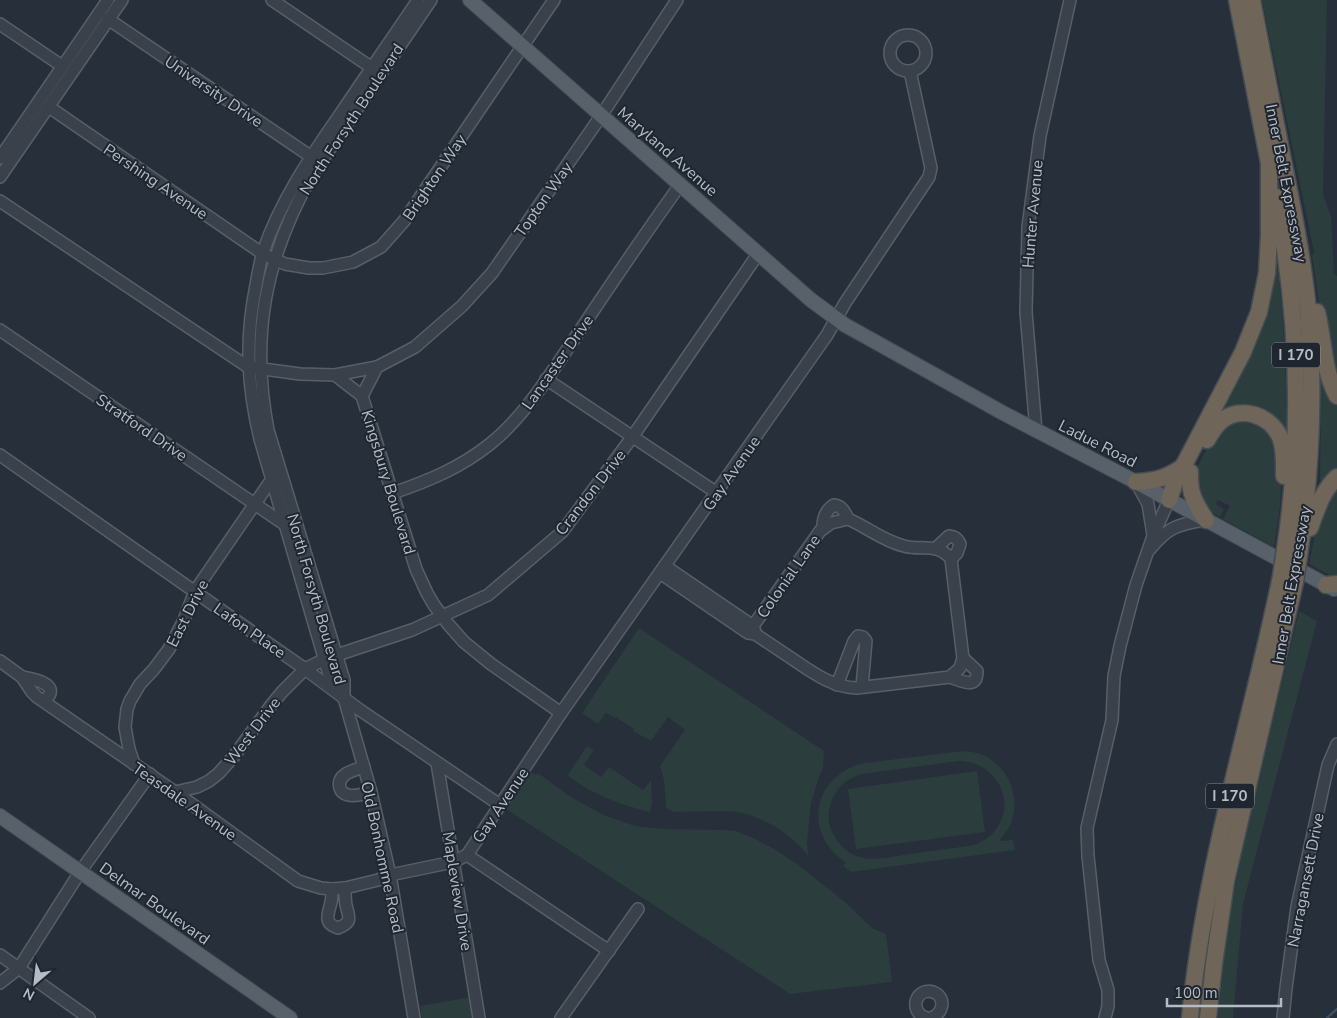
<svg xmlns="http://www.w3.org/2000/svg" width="1337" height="1018" viewBox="0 0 1337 1018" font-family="'Nunito Sans',sans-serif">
<rect width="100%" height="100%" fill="#262f3a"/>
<g fill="#2b3d3d" fill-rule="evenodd">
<path d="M 1262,0 L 1327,0 L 1323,195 L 1331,216 L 1334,274 L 1337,276 L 1337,385 L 1327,354 L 1312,256 L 1314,252 Z"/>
<path d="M 1271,255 L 1276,255 C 1285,318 1286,382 1288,446 L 1274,422 L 1215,421 Z"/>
<path d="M 1317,354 L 1331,395 L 1337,405 L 1337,471 L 1321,485 L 1320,479 L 1321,388 Z"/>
<path d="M 1243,417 L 1270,428 L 1282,466 L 1280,506 L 1274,547 L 1223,519 L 1230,506 L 1218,500 L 1216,504 L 1224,509 L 1220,517 L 1204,508 L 1194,473 L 1214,435 Z"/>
<path d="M 1337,482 L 1337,579 L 1309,564 L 1319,514 Z"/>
<path d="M 1299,611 L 1317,621 L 1243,904 L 1233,1018 L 1218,1018 L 1224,954 L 1231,907 L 1246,832 Z"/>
<path d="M 639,628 L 824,751 L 823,768 L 820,774 L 811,803 L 807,843 L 808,856 C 794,836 761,815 737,812 C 716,810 695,812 674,812 L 668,809 L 666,807 L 664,780 L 660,766 L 685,730 L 668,717 L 651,741 L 633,731 L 634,729 L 616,717 L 615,718 L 606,713 L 598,724 L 582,713 Z"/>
<path d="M 587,746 L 594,750 L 584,765 L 601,777 L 609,767 L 643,790 L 651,780 L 652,803 L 650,812 C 620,805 594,795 568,776 L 568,775 Z"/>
<path d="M 963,751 C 972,752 981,753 989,758 C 1011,772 1021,801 1010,825 C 1007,831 1003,836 999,841 L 1013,840 L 1015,850 L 851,872 L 843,866 L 844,864 L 846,863 C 802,833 812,776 864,763 ZM 959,761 C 1008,763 1021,823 979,843 C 975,845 971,845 968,846 C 946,849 924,852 903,855 C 890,857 877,860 865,858 C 851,856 841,848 835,837 C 829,828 827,818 830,807 C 834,789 845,779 862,774 Z"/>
<path d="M 527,771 L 536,775 L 538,773 L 571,797 L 604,815 L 635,826 L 665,829 L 723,830 L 736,831 L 753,838 L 771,847 L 797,864 L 845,902 L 872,928 L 886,934 L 892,982 L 790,994 L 503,807 Z"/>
<path d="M 977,771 L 985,832 L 856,849 L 848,789 Z"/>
<path d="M 471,997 L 474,1018 L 422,1018 L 420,1006 Z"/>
</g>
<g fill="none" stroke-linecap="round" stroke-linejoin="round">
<path stroke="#3e4d60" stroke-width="2.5" d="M 1327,1018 L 1337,1009"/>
<g stroke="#585f68" stroke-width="14">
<g id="minor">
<path d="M 272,0 L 378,72"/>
<path d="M 108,19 L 316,160"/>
<path d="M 0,24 L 62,66"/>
<circle cx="908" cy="53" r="18"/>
<path d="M 49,107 L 263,254 L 285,264 L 309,268 L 323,268 L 353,262 L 381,247 L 404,221 L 554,0"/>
<path d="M 0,158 L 108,0"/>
<path d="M 0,177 L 122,0"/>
<path d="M 0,201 L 248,367 L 300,374 L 335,375 L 362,396 L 416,569 L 427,593 L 434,605 L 448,624 L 464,642 L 491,664 L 561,713"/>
<path d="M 0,330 L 284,524"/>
<path d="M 335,375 L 377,367"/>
<path d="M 546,379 L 717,493"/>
<path d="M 362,396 L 377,367 L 415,347 L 462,306 L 492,273 L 601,116 L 677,0"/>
<path d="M 1036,431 L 1026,312 L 1028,227 L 1040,136 L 1070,0"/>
<path d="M 0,455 L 305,669 L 360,710 L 500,805"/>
<path d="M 1136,482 L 1148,504 L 1153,535"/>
<path d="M 393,493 C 428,481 460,468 490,444 C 525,416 550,374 575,338 C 609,287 644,235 680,185"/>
<path d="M 823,527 C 823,518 826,510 834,505 C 842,506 845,512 848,519"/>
<path d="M 936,548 L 949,536 C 955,537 957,538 960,544 L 957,553 L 951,559"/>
<path d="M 1150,549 C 1168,527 1178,524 1206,520"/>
<path d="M 665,566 L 753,626 L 755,632"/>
<path d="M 660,573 L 748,633 L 755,634 C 767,642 779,650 791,658 C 812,672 831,687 857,688 L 950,677 L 960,668 L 963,658 L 951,559 C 937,542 922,551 904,546 C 883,541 867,527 848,519 L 831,523 L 820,531 L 753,626"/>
<path d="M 0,661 L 22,677 L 32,692 L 37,697 L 175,792 L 298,881 L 321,888 L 332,889 L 345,888 L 378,880 L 390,875 L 453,862 L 467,855 L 609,951"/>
<path d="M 22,677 C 35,679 63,685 44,701"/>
<path d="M 950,677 C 962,681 977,690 977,671 L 963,658"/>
<path d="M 837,685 L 854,641 L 858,636 L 863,637 L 866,641 L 862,687"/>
<path d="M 344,698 L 330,678 L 260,439 C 247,385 245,339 256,285 C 258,274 260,262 263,252 C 280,202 309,159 339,116 C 365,77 392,39 418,0"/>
<path d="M 437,763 L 479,1018"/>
<path d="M 134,764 L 129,749 L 125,727 L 127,709 L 130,701 L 140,684 L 154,669 L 169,649 L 184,620 L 195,591 L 274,476"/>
<path d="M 364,767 C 354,770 336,774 340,788 C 341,792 344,794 348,795 C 355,797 364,794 371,792"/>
<path d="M 175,792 L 197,787 L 209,781 L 219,773 L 234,756 L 272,704 L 282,692 L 305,669 L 325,659 L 412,630 L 488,595 L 562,532 L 633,436 L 758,254"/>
<path d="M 467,855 L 561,713 L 827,335 L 845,303 L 929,177 L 931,168 L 910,71"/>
<path d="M 332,889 C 332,895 332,901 330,906 C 327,917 325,924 338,928 C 353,922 349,918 346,905 C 345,899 345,893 345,888"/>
<path d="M 0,955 L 89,1018"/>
<path d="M 0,983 L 19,968 L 80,872 L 150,774"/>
<path d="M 414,1018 L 390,875 L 371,792 L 344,698 L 344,680 L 268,430 C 250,336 265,258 312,175 L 431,0"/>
<path d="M 561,1018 L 638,909"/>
<path d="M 926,1018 C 908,1011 916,987 933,992 C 947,997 943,1014 931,1018"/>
<path d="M 1105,1018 L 1108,1006 L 1108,990 L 1099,960 L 1088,856 L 1087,828 L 1112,720 L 1114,676 L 1120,646 L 1136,585 L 1153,536 L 1169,500"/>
<path d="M 1283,1018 L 1286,988 L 1297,907 L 1328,765 L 1337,744"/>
</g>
</g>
<g stroke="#434a53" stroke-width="16">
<g id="major">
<path d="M 470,0 L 811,300 L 845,325 L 1003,413 L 1136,482 L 1334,589"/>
<path d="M 0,816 L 290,1018"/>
</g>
</g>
<g stroke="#454c55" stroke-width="19">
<g id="highway">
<path d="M 1252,0 C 1262,54 1273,107 1283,160 C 1293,210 1303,259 1308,310 C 1315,392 1311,474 1299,556"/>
<path d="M 1276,197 C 1299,315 1303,430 1285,549"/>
<path d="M 1317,312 C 1324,340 1323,370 1337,396"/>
<path d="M 1207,440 C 1211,433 1215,426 1221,421 C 1241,405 1270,415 1280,437 C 1285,449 1284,463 1284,476"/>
<path d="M 1190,472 C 1189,494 1195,503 1206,520"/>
<path d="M 1136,482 C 1156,481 1167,478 1184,466"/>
<path d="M 1169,500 L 1175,482 L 1243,352 L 1259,312 L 1267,273 L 1269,236 L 1269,163 L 1237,0"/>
<path d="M 1310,528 C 1317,509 1322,491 1337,477"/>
<path d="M 1326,585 L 1337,584"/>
<path d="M 1190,1018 C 1204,868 1251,723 1281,576"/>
<path d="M 1208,1018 L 1214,964 L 1226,881 L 1295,582"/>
</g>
</g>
<use href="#minor" stroke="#3a414a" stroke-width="11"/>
<use href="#major" stroke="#58606a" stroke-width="14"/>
<use href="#highway" stroke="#6f6558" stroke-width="16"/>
<g stroke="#454c55" stroke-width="19" stroke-linecap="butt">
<g id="highway-bridge">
<path d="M 1281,576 L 1285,549"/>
<path d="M 1295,582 L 1299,556"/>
</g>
</g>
<use href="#highway-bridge" stroke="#6f6558" stroke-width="16"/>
</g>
<g text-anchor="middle" stroke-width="4" stroke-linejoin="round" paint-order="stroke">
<g fill="#1f262f" stroke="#888f99" stroke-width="1">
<rect x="1272" y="342.5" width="48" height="25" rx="4"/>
<rect x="1206" y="783.5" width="48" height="25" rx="4"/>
</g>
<g font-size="15" font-weight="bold" fill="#b5bcc6">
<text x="1296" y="360">I 170</text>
<text x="1230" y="801">I 170</text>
</g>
<g font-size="16" fill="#b5bcc6" stroke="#1f262f">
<text transform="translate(214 91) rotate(34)" y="6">University Drive</text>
<text transform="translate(351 119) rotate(-57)" y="6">North Forsyth Boulevard</text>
<text transform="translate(668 151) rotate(41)" y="6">Maryland Avenue</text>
<text transform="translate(434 177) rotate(-56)" y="6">Brighton Way</text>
<text transform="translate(156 181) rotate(34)" y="6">Pershing Avenue</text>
<text transform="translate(1287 183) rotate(79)" y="6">Inner Belt Expressway</text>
<text transform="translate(543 199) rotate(-55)" y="6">Topton Way</text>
<text transform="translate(1032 214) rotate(-85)" y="6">Hunter Avenue</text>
<text transform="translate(557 362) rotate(-55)" y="6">Lancaster Drive</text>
<text transform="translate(142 427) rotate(34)" y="6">Stratford Drive</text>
<text transform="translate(1098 443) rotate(27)" y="6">Ladue Road</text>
<text transform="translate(731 473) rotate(-55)" y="6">Gay Avenue</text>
<text transform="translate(389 482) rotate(73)" y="6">Kingsbury Boulevard</text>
<text transform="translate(590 492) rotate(-52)" y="6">Crandon Drive</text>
<text transform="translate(788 576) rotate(-55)" y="6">Colonial Lane</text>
<text transform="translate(1291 585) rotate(-80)" y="6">Inner Belt Expressway</text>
<text transform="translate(317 599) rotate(74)" y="6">North Forsyth Boulevard</text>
<text transform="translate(187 613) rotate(-63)" y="6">East Drive</text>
<text transform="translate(250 630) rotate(35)" y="6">Lafon Place</text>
<text transform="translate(252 731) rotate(-53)" y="6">West Drive</text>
<text transform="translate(185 801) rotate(35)" y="6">Teasdale Avenue</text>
<text transform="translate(500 805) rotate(-56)" y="6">Gay Avenue</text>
<text transform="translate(383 857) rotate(78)" y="6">Old Bonhomme Road</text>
<text transform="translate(1305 880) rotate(-79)" y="6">Narragansett Drive</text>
<text transform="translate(458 891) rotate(81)" y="6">Mapleview Drive</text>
<text transform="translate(155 903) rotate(35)" y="6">Delmar Boulevard</text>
</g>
</g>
<g transform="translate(35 983) rotate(208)" stroke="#1f262f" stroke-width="4" paint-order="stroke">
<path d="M0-4L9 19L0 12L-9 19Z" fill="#b5bcc6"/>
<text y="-8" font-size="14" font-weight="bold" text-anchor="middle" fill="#b5bcc6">N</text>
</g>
<path d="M1167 998v8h114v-8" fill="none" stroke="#b5bcc6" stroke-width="2.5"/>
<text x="1174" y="998" font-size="15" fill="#b5bcc6" stroke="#1f262f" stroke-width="4" paint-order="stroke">100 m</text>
</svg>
